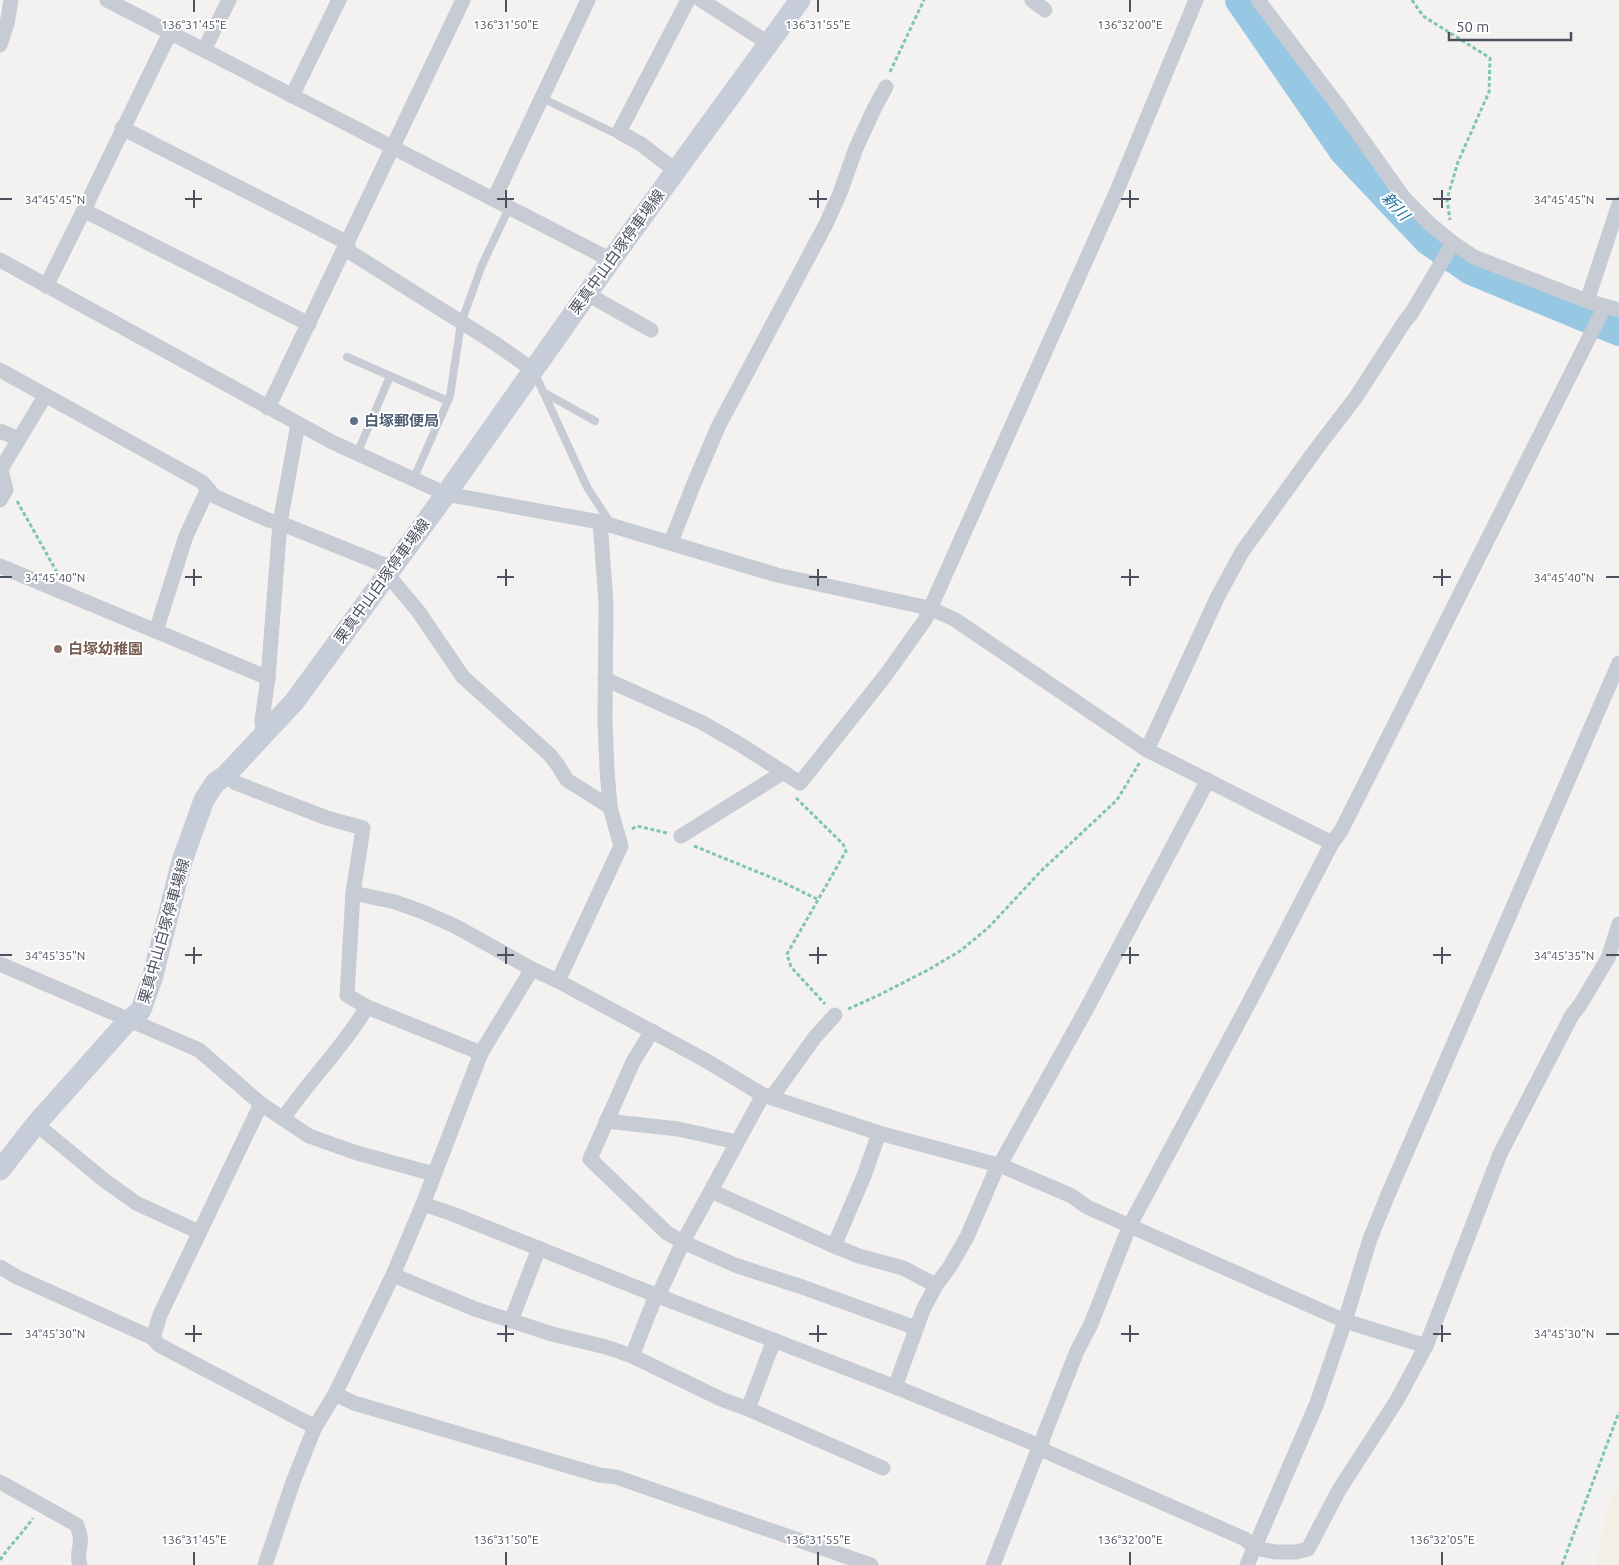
<svg xmlns="http://www.w3.org/2000/svg" width="1619" height="1565" viewBox="0 0 1619 1565" font-family="Ubuntu,'Noto Sans JP',sans-serif">
<rect width="100%" height="100%" fill="#f3f2f1"/>
<path fill="#f2f0e4" d="M 1619,1485 L 1619,1565 L 1595,1565 L 1610,1500 Z"/>
<g fill="none" stroke-linecap="round" stroke-linejoin="round">
<path stroke="#96c8e4" stroke-width="30" d="M 1240,0 L 1344,151 L 1428,240 L 1471,270 L 1619,331"/>
<g stroke="#80c6af" stroke-width="3" stroke-dasharray="4 2.5" stroke-linecap="butt">
<path d="M 1412,0 L 1423,16 L 1490,58 L 1489,92 L 1458,162 L 1447,199 L 1450,220"/>
<path d="M 890,72 L 924,0"/>
<path d="M 17,501 L 58,574"/>
<path d="M 796,798 L 843,844 L 846,851 L 787,954 L 791,967 L 825,1004"/>
<path d="M 632,829 L 637,826 L 667,833"/>
<path d="M 694,846 L 780,881 L 817,899"/>
<path d="M 848,1009 L 877,996 L 928,970 L 960,951 L 988,928 L 1041,871 L 1117,800 L 1140,762"/>
<path d="M 0,1560 C 10,1545 23,1533 33,1518"/>
<path d="M 1562,1565 L 1619,1412"/>
</g>
<g stroke="#c6cbd4" stroke-width="8">
<path d="M 542,98 L 612,132 L 619,132"/>
<path d="M 347,357 L 448,401"/>
<path d="M 535,374 L 587,487 L 611,524"/>
<path d="M 543,392 L 595,421"/>
<path d="M 357,454 L 390,376"/>
<path d="M 413,480 L 450,396 L 461,323 L 482,265 L 509,208"/>
</g>
<g stroke="#c6cbd4" stroke-width="15">
<path d="M 107,0 L 611,260"/>
<path d="M 701,0 L 768,43"/>
<path d="M 1032,0 L 1045,10"/>
<path d="M 1258,0 L 1340,108 L 1404,198 L 1430,224 L 1453,243 L 1474,257 L 1587,301 L 1619,310"/>
<path d="M 0,45 L 7,24 L 11,0"/>
<path d="M 204,50 L 229,0"/>
<path d="M 292,96 L 339,0"/>
<path d="M 122,128 L 348,243"/>
<path d="M 676,171 L 641,144 L 619,132 L 688,0"/>
<path d="M 494,199 L 588,0"/>
<path d="M 85,211 L 309,324"/>
<path d="M 345,249 L 496,344 L 533,370"/>
<path d="M 0,260 L 332,442 L 446,494 L 600,522 L 777,575 L 929,608 L 954,619 L 1147,750 L 1332,843"/>
<path d="M 46,286 C 89,202 128,117 170,33"/>
<path d="M 587,294 L 651,330"/>
<path d="M 1587,301 L 1619,204"/>
<path d="M 0,370 L 202,482 L 214,496 L 268,520 L 280,523 L 392,568"/>
<path d="M 268,408 L 463,0"/>
<path d="M 0,431 L 19,439"/>
<path d="M 0,500 L 6,490 L 1,469 L 45,396"/>
<path d="M 671,542 L 693,486 L 718,427 L 826,224 L 840,193 L 856,148 L 875,107 L 886,87"/>
<path d="M 0,566 L 268,678"/>
<path d="M 387,574 L 418,611 L 463,677 L 549,754 L 557,764 L 567,780 L 610,807"/>
<path d="M 156,631 L 186,536 L 208,489"/>
<path d="M 605,679 L 701,722 L 741,745 L 800,783 L 885,676 L 925,620 L 1116,193 L 1196,0"/>
<path d="M 263,733 L 262,720 L 268,678 L 280,523 L 298,424"/>
<path d="M 1147,750 L 1217,598 L 1242,552 L 1317,448 L 1356,397 L 1405,321 L 1411,314 L 1453,243"/>
<path d="M 226,775 L 236,783 L 327,818 L 363,828 L 353,893 L 347,995 L 367,1007 L 481,1053"/>
<path d="M 681,836 L 784,772"/>
<path d="M 353,893 L 395,902 L 423,912 L 455,926 L 532,969 L 558,981 L 705,1060 L 763,1095 L 879,1133 L 1002,1166 L 1072,1196 L 1087,1207 L 1345,1321 L 1426,1346"/>
<path d="M 0,964 L 199,1050 L 261,1104 L 309,1136 L 357,1153 L 434,1174"/>
<path d="M 558,981 L 621,846 L 610,807 L 607,770 L 605,721 L 606,602 L 600,522"/>
<path d="M 763,1095 L 683,1242 L 735,1265 L 805,1288 L 916,1328"/>
<path d="M 772,1097 L 815,1037 L 835,1015"/>
<path d="M 283,1119 C 309,1080 343,1048 367,1007"/>
<path d="M 606,1121 L 678,1129 L 737,1142"/>
<path d="M 36,1124 L 104,1180 L 136,1203 L 199,1232"/>
<path d="M 1002,1166 L 1002,1161 L 1087,1008 L 1208,780"/>
<path d="M 711,1191 L 834,1246 L 859,1256 L 903,1268 L 936,1285"/>
<path d="M 423,1204 L 450,1213 L 653,1294 L 898,1388 L 1040,1446 L 1047,1452 L 1245,1539 L 1255,1548 L 1275,1552 L 1296,1552 L 1308,1549 L 1339,1490 L 1397,1400 L 1426,1346 L 1500,1154 L 1572,1015 L 1580,1005 L 1608,958 L 1619,924"/>
<path d="M 834,1246 L 864,1176 L 879,1133"/>
<path d="M 0,1267 L 17,1277 L 153,1338 L 159,1345 L 315,1427"/>
<path d="M 393,1275 L 475,1309 L 552,1334 L 606,1347 L 632,1356 L 721,1399 L 748,1409 L 883,1468"/>
<path d="M 511,1321 L 539,1248"/>
<path d="M 153,1338 L 160,1315 L 261,1104"/>
<path d="M 632,1356 L 655,1298 L 658,1296 L 683,1242 L 667,1233 L 590,1159 L 633,1062 L 652,1031"/>
<path d="M 895,1387 L 923,1310 L 936,1285 L 949,1268 L 967,1237 L 998,1165"/>
<path d="M 335,1394 L 354,1403 L 599,1475 L 616,1477 L 871,1565"/>
<path d="M 748,1409 L 774,1340"/>
<path d="M 0,1482 L 77,1525 C 79,1532 82,1538 80,1545 C 79,1552 77,1558 80,1565"/>
<path d="M 265,1565 L 293,1482 L 315,1427 L 335,1394 L 393,1275 L 423,1204 L 481,1053 L 532,969"/>
<path d="M 993,1565 L 1077,1351 L 1091,1324 L 1130,1225 L 1251,999 L 1332,843 L 1341,831 L 1605,306"/>
<path d="M 1247,1565 L 1317,1403 L 1345,1321 L 1370,1239 L 1387,1197 L 1619,663"/>
</g>
<path stroke="#c6ccd8" stroke-width="21" d="M 0,1170 L 36,1124 L 125,1024 L 141,1010 L 152,979 L 182,861 L 204,800 L 215,783 L 226,775 L 294,702 L 446,494 L 611,260 L 800,0"/>
</g>
<path fill="none" stroke="#4b515d" stroke-width="2" d="M 194,0 L 194,12M 506,0 L 506,12M 818,0 L 818,12M 1130,0 L 1130,12M 194,190 L 194,208M 506,190 L 506,208M 818,190 L 818,208M 1130,190 L 1130,208M 1442,190 L 1442,208M 0,199 L 12,199M 185,199 L 202,199M 497,199 L 514,199M 809,199 L 827,199M 1121,199 L 1139,199M 1433,199 L 1451,199M 1606,199 L 1619,199M 194,569 L 194,586M 506,569 L 506,586M 818,569 L 818,586M 1130,569 L 1130,586M 1442,569 L 1442,586M 0,577 L 12,577M 185,577 L 202,577M 497,577 L 514,577M 809,577 L 827,577M 1121,577 L 1139,577M 1433,577 L 1451,577M 1606,577 L 1619,577M 194,947 L 194,964M 506,947 L 506,964M 818,947 L 818,964M 1130,947 L 1130,964M 1442,947 L 1442,964M 0,955 L 12,955M 185,955 L 202,955M 497,955 L 514,955M 809,955 L 827,955M 1121,955 L 1139,955M 1433,955 L 1451,955M 1606,955 L 1619,955M 194,1325 L 194,1342M 506,1325 L 506,1342M 818,1325 L 818,1342M 1130,1325 L 1130,1342M 1442,1325 L 1442,1342M 0,1334 L 12,1334M 185,1334 L 202,1334M 497,1334 L 514,1334M 809,1334 L 827,1334M 1121,1334 L 1139,1334M 1433,1334 L 1451,1334M 1606,1334 L 1619,1334M 194,1552 L 194,1565M 506,1552 L 506,1565M 818,1552 L 818,1565M 1130,1552 L 1130,1565M 1442,1552 L 1442,1565"/>
<circle fill="#5c6f8a" stroke="#fff" stroke-width="2" cx="354" cy="421" r="5"/>
<circle fill="#8d6e63" stroke="#fff" stroke-width="2" cx="58" cy="649" r="5"/>
<g text-anchor="middle" stroke-width="4" stroke-linejoin="round" paint-order="stroke">
<g font-size="15" fill="#4b515d" stroke="#fff">
<text transform="translate(617 252) rotate(-54)" y="5">栗真中山白塚停車場線</text>
<text transform="translate(382 581) rotate(-54)" y="5">栗真中山白塚停車場線</text>
<text transform="translate(164 931) rotate(-74)" y="5">栗真中山白塚停車場線</text>
</g>
<g font-size="15" font-weight="bold" fill="#4e5e75" stroke="#fff" text-anchor="start">
<text x="364" y="426">白塚郵便局</text>
</g>
<g font-size="15" font-weight="bold" fill="#785e54" stroke="#fff" text-anchor="start">
<text x="68" y="654">白塚幼稚園</text>
</g>
<g font-size="16" font-style="italic" fill="#1b6fa0" stroke="#fff">
<text transform="translate(1396 206) rotate(47)" y="6">新川</text>
</g>
</g>
<g font-size="12" text-anchor="middle" fill="#4b515d" stroke="#fff" stroke-width="4" stroke-linejoin="round" paint-order="stroke">
<text x="194" y="29">136°31'45"E</text>
<text x="506" y="29">136°31'50"E</text>
<text x="818" y="29">136°31'55"E</text>
<text x="1130" y="29">136°32'00"E</text>
<text x="55" y="204">34°45'45"N</text>
<text x="1564" y="204">34°45'45"N</text>
<text x="55" y="582">34°45'40"N</text>
<text x="1564" y="582">34°45'40"N</text>
<text x="55" y="960">34°45'35"N</text>
<text x="1564" y="960">34°45'35"N</text>
<text x="55" y="1338">34°45'30"N</text>
<text x="1564" y="1338">34°45'30"N</text>
<text x="194" y="1544">136°31'45"E</text>
<text x="506" y="1544">136°31'50"E</text>
<text x="818" y="1544">136°31'55"E</text>
<text x="1130" y="1544">136°32'00"E</text>
<text x="1442" y="1544">136°32'05"E</text>
</g>
<path d="M1449 32v8h122v-8" fill="none" stroke="#4b515d" stroke-width="2.5"/>
<text x="1456" y="32" font-size="15" fill="#4b515d" stroke="#ffffff" stroke-width="4" paint-order="stroke">50 m</text>
</svg>
